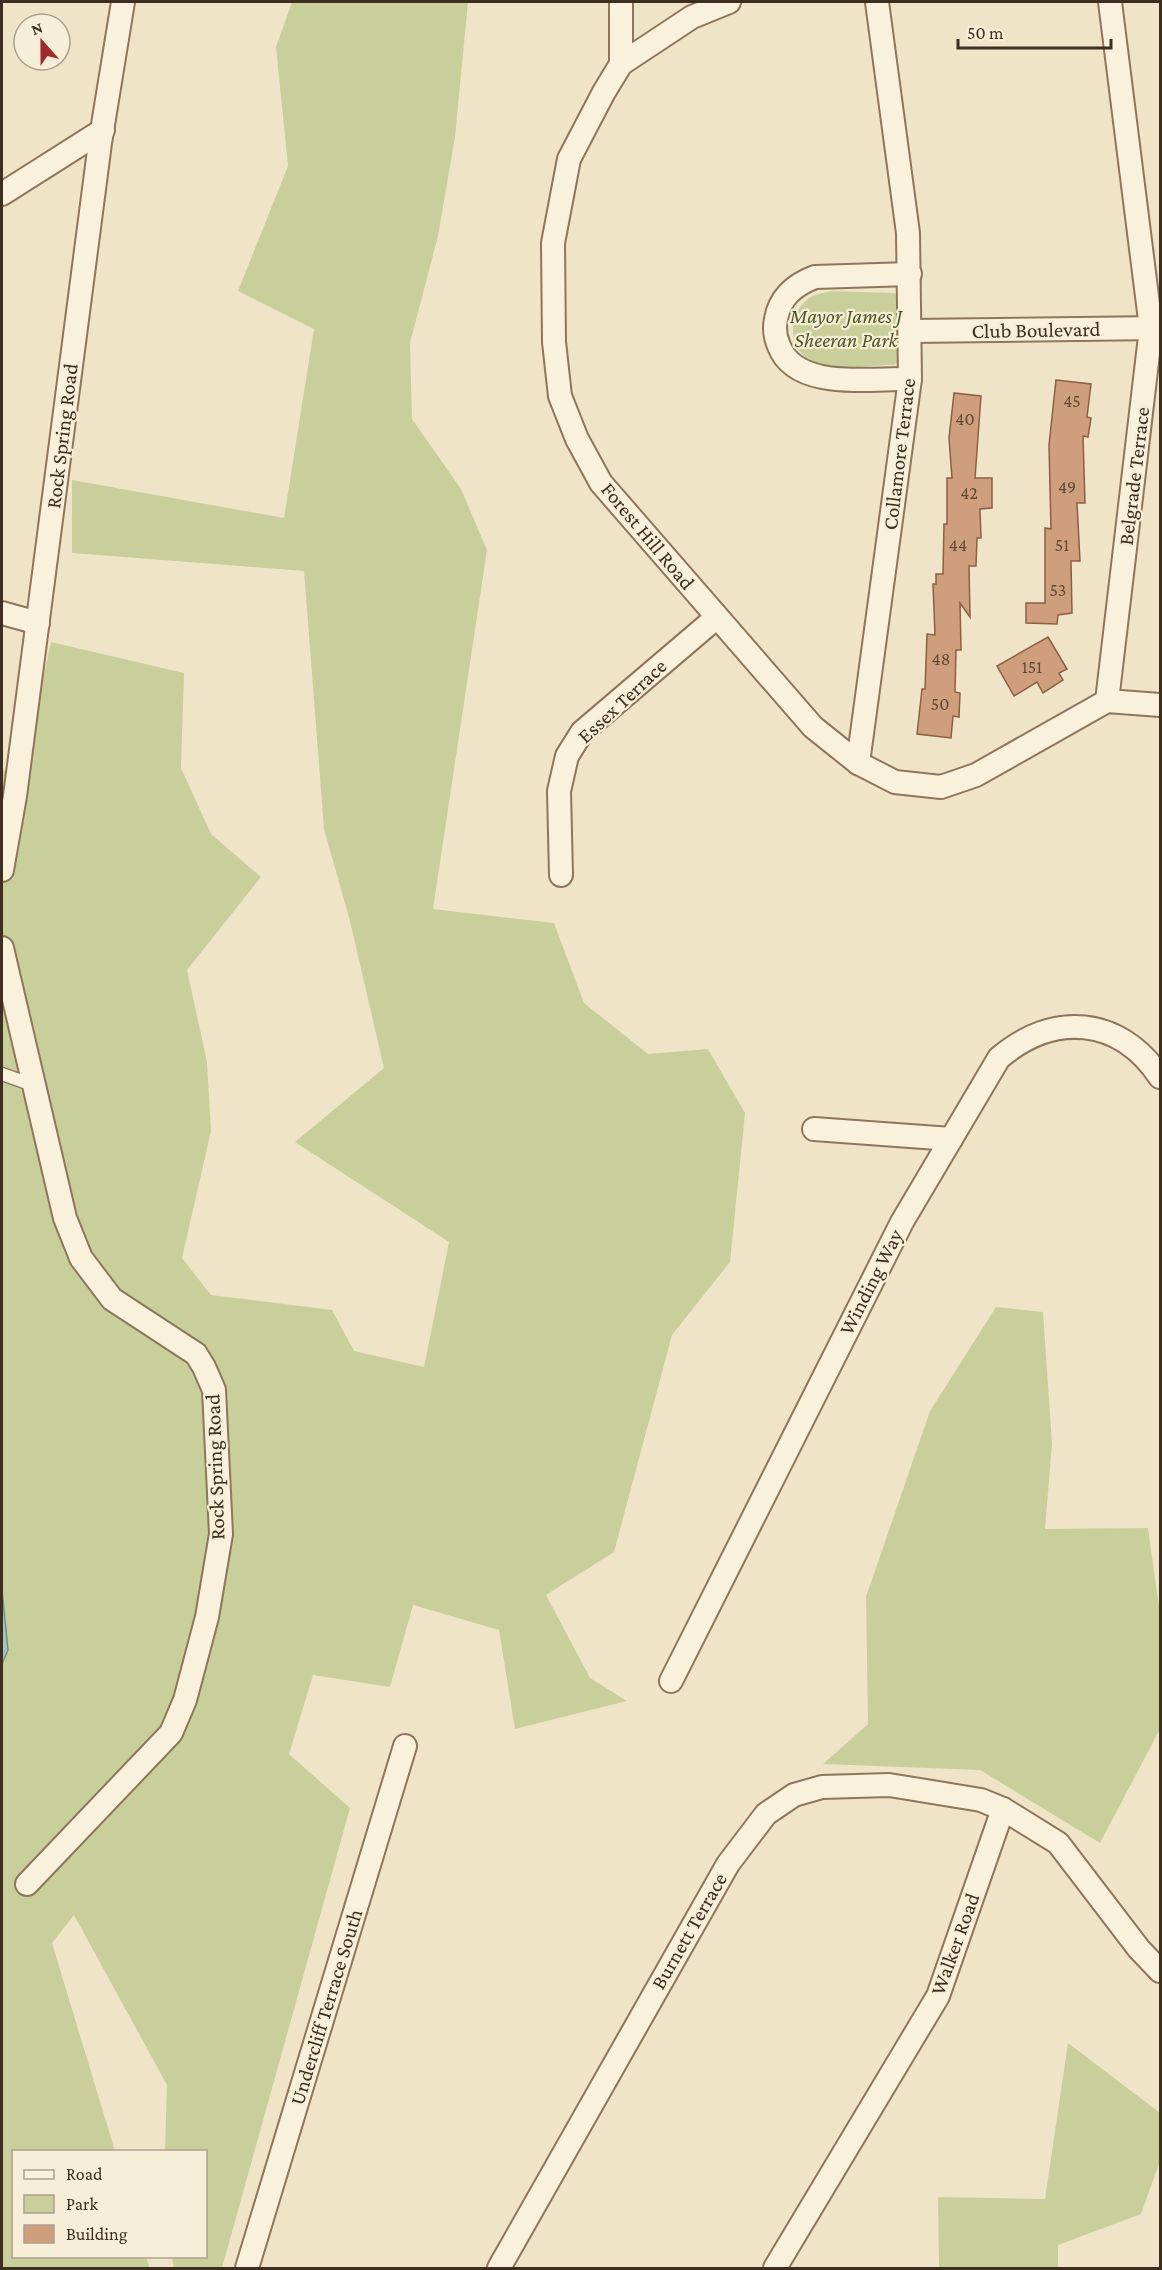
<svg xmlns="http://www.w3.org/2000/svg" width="1162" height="2270" viewBox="0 0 1162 2270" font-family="'Crimson Pro',serif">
<rect width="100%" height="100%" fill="#f0e4c8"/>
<g fill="#c9cf9b">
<path d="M 292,2 L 468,2 L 455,137 L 438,236 L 410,343 L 412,419 L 461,489 L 487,550 L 433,909 L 554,923 L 584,1003 L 648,1054 L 708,1049 L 745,1113 L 730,1262 L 672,1335 L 614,1552 L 546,1595 L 590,1678 L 627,1701 L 515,1729 L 499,1630 L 413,1605 L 390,1687 L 313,1675 L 289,1754 L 350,1808 L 222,2268 L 174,2268 L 172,2257 L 206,2256 L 206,2152 L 165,2151 L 167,2085 L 74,1915 L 52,1943 L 115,2151 L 14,2152 L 14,2256 L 146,2257 L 150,2268 L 2,2268 L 2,770 L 22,775 L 51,642 L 184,673 L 181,768 L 211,834 L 261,877 L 187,970 L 207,1062 L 211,1131 L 182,1258 L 211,1295 L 332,1310 L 354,1351 L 424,1367 L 449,1242 L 295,1142 L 384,1068 L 350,921 L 324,829 L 304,571 L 72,553 L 72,480 L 284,518 L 314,329 L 238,291 L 288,166 L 276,47 Z"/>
<path d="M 831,291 L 895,293 L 900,299 L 900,361 L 894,365 C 872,365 845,370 824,366 C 789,359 783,318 809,298 C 815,294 824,293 831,291 Z"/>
<path d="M 996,1307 L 1043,1312 L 1052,1444 L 1045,1529 L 1148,1528 L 1160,1614 L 1160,1729 L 1100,1843 L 980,1770 L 823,1764 L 868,1724 L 866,1597 L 930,1411 Z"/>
<path d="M 1068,2043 L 1160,2113 L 1160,2161 L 1141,2214 L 1058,2245 L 1058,2268 L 939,2268 L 938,2197 L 1045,2199 Z"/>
</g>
<path fill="#a9c4bc" stroke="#6f938a" stroke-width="1.5" d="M 2,1590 L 8,1650 L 2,1664 Z"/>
<g fill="#cf9f7d" stroke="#8d5f41" stroke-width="1.5">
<path d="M 1056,380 L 1091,384 L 1087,417 L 1091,418 L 1088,437 L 1083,436 L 1085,503 L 1077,503 L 1080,561 L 1071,561 L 1072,613 L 1058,615 L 1057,624 L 1026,623 L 1026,603 L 1045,603 L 1045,528 L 1051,529 L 1049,445 Z"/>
<path d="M 954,393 L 981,396 L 975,478 L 992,478 L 992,508 L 980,509 L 981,538 L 977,538 L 976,566 L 969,566 L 970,617 L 960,603 L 961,650 L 956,650 L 955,692 L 960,693 L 959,717 L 953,716 L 951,738 L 917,734 L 922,689 L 925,689 L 927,634 L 935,635 L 933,584 L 936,584 L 936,574 L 943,574 L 944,524 L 947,524 L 947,478 L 952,478 L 949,438 Z"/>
<path d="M 1048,637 L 1067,669 L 1059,673 L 1063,680 L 1043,693 L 1037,682 L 1014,696 L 997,666 Z"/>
</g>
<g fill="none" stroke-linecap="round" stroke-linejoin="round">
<g stroke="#8d765c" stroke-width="15">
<path id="lane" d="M 2,1074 L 33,1085"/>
</g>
<g stroke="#8d765c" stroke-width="26">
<g id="street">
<path d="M 621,2 L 621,64"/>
<path d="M 729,2 L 692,17 L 621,64 L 604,92 L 569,159 L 553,243 L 554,342 L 560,396 L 577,439 L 601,483 L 813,727 L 858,763 L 895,782 L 941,787 L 976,775 L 1107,701 L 1160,705"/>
<path d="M 2,194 L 103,130"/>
<path d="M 911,331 L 1160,328"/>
<path d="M 910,379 C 871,378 796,391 779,346 C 775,337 774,328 776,319 C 780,297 794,285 815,277 L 910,274"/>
<path d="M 2,613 L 38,623"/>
<path d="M 1107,701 L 1151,328 L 1110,2"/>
<path d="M 858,763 L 910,379 L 908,233 L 877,2"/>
<path d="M 2,870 L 15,796 L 100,143 L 123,2"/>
<path d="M 561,875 L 559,791 L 567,756 L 582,732 L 717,617"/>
<path d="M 2,948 L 65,1218 L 81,1258 L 112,1299 L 196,1354 L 204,1367 L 214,1390 L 221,1534 L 207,1617 L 185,1700 L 171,1733 L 27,1884"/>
<path d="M 814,1129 L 951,1139"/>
<path d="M 671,1681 L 902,1222 L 999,1058 C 1053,1012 1119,1016 1160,1077"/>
<path d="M 247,2268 L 405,1746"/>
<path d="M 499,2268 L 728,1864 L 766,1814 L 794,1795 L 822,1787 L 889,1785 L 981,1800 L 1003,1809 L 1058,1843 L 1139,1949 L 1160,1971"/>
<path d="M 775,2268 L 938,1996 L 1003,1809"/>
</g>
</g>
<use href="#lane" stroke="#faf1dc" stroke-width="12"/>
<use href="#street" stroke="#faf1dc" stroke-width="22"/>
</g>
<g text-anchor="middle" stroke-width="4.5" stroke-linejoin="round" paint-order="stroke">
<g font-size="18" fill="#624a37">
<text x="1072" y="407">45</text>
<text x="965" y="425">40</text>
<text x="1067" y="493">49</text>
<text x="969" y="499">42</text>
<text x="958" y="551">44</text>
<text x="1062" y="551">51</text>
<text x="1058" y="596">53</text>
<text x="941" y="665">48</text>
<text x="1032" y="673">151</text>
<text x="940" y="710">50</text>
</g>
<g font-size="21" font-style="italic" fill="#4d5a26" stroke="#f7eed8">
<text x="846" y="323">Mayor James J<tspan x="846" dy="24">Sheeran Park</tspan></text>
</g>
<g font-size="21" fill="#3d2e20" stroke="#f7eed8">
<text transform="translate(1036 330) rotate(-1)" y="7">Club Boulevard</text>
<text transform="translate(62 436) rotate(-83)" y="7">Rock Spring Road</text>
<text transform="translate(899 454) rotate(-83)" y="7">Collamore Terrace</text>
<text transform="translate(1134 476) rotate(-83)" y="7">Belgrade Terrace</text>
<text transform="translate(648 536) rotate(50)" y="7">Forest Hill Road</text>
<text transform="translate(622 701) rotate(-43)" y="7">Essex Terrace</text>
<text transform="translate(871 1282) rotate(-63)" y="7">Winding Way</text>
<text transform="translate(215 1467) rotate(-92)" y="7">Rock Spring Road</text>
<text transform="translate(689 1931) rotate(-60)" y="7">Burnett Terrace</text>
<text transform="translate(955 1944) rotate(-70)" y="7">Walker Road</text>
<text transform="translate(326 2007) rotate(-73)" y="7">Undercliff Terrace South</text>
</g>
</g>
<rect width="1162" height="2270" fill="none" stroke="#3d2e20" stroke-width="6"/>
<rect x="12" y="2150" width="195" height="108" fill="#f7eed8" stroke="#ada18e" stroke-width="1.5"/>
<rect x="24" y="2170" width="30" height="9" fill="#faf1dc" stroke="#ada18e" stroke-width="1.5"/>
<text x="66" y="2180" font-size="18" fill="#3d2e20">Road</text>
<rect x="24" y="2195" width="30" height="18" fill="#c9cf9b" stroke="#ada18e" stroke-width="1.5"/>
<text x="66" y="2210" font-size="18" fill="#3d2e20">Park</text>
<rect x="24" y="2225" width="30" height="18" fill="#cf9f7d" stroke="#ada18e" stroke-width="1.5"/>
<text x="66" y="2240" font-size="18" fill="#3d2e20">Building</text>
<g transform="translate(42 42) rotate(339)"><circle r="28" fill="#f7eed8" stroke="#ada18e" stroke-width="1.5"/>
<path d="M0-4.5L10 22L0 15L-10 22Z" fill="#9e2a2b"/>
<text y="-9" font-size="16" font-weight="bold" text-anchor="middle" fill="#3d2e20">N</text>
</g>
<path d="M958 39v9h153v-9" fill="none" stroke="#3d2e20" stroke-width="3"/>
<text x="967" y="39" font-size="18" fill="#3d2e20" stroke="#f7eed8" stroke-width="4.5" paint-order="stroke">50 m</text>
</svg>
